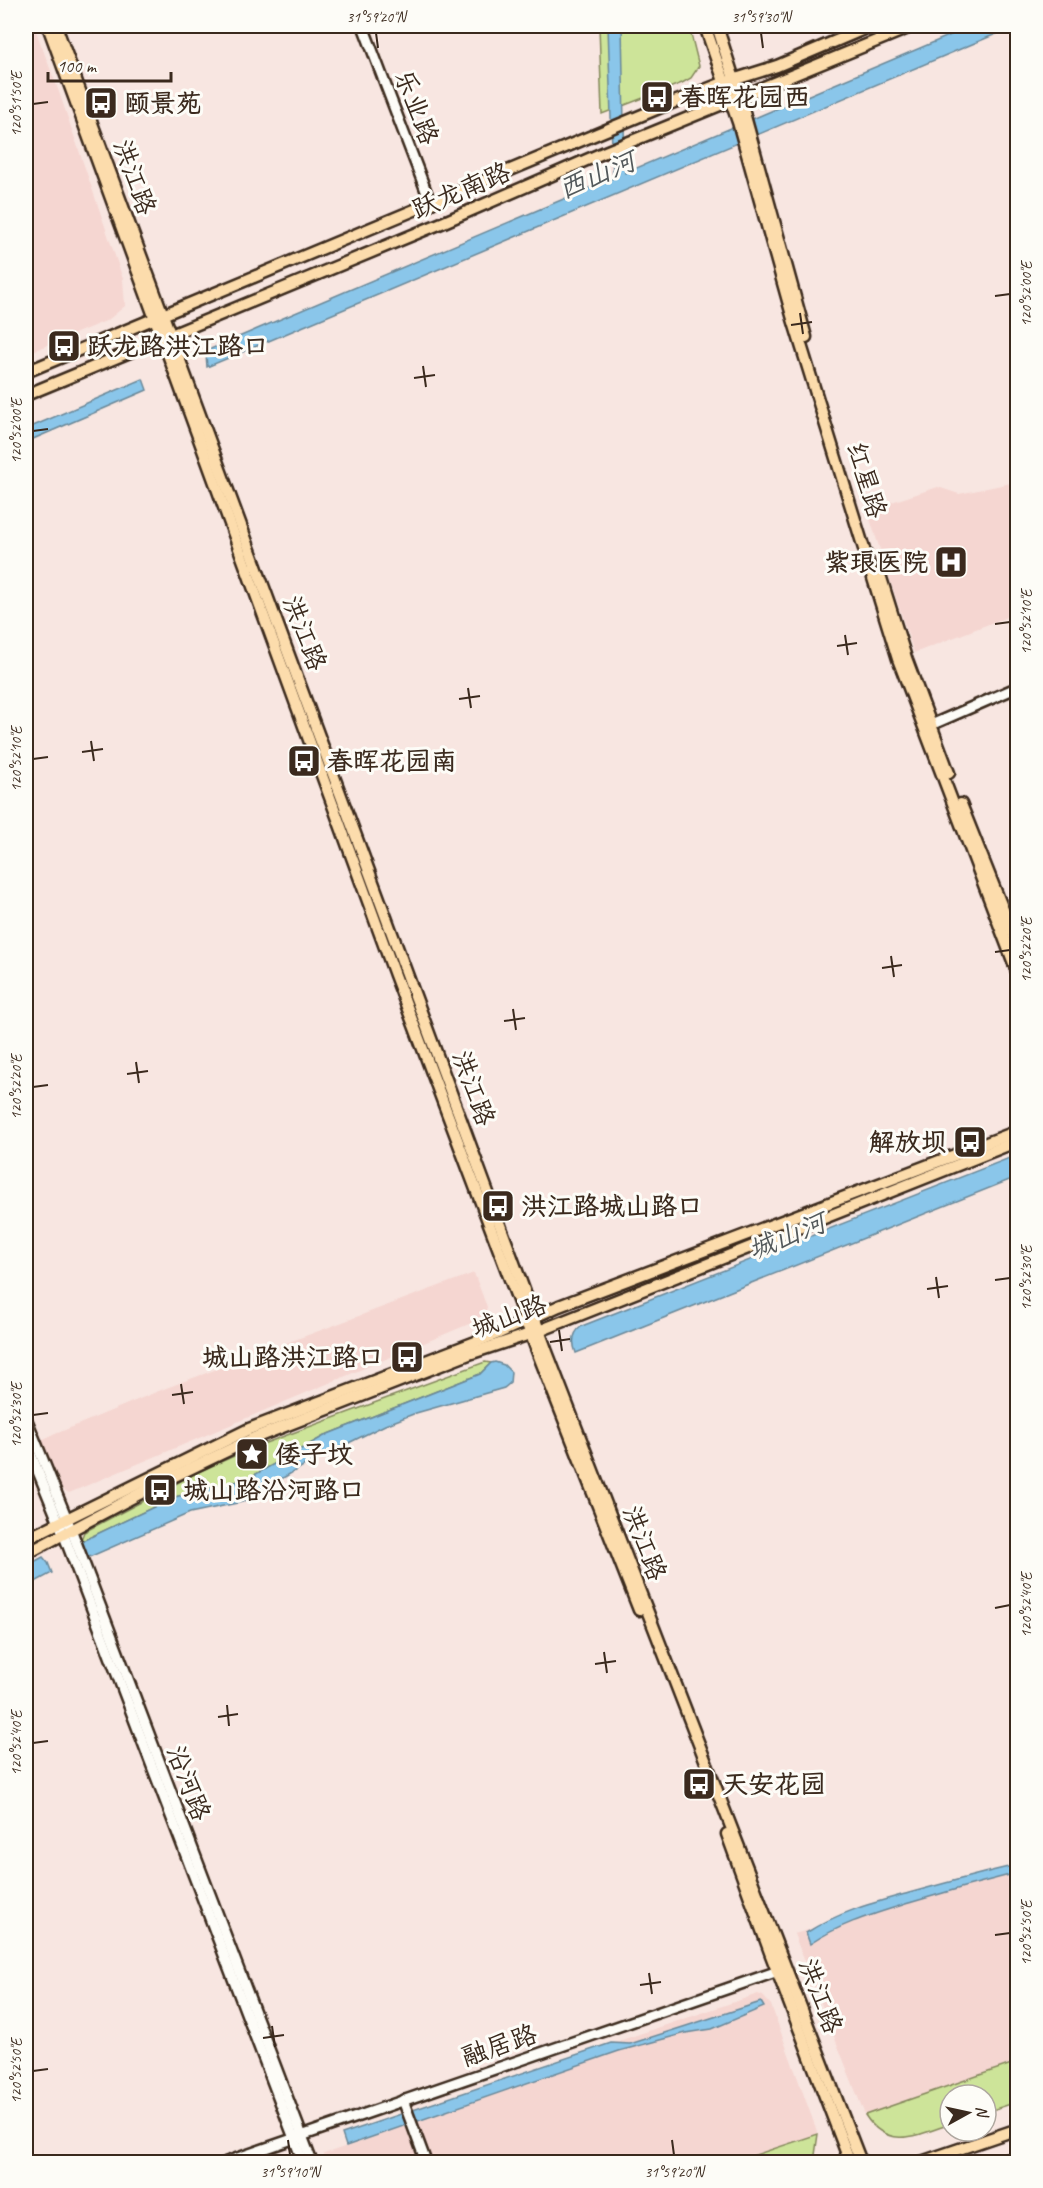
<svg xmlns="http://www.w3.org/2000/svg" width="1043" height="2188" viewBox="0 0 1043 2188" font-family="Caveat,'LXGW WenKai TC',sans-serif">
<rect width="100%" height="100%" fill="#f8e6e1"/>
<filter id="ink" filterUnits="userSpaceOnUse"><feTurbulence type="fractalNoise" baseFrequency=".0167" numOctaves="2"/><feDisplacementMap in="SourceGraphic" scale="12" xChannelSelector="R" yChannelSelector="G"/><feConvolveMatrix kernelMatrix="1 2 1 2 8 2 1 2 1" color-interpolation-filters="sRGB"/></filter>
<g filter="url(#ink)">
<g fill="#f5d6d1">
<path d="M 26,26 L 34,26 L 59,92 L 123,279 L 125,306 L 108,320 L 26,354 Z"/>
<path d="M 1011,483 L 1018,503 L 1017,613 L 914,653 L 867,510 L 938,487 L 959,494 Z"/>
<path d="M 474,1273 L 487,1307 L 484,1316 L 476,1321 L 69,1493 L 60,1488 L 41,1440 L 161,1390 Z"/>
<path d="M 1017,1868 L 1017,2062 L 865,2115 L 794,1934 Z"/>
<path d="M 758,1994 L 763,1996 L 771,2005 L 818,2134 L 734,2162 L 327,2162 L 324,2154 L 580,2065 L 577,2055 Z"/>
</g>
<g fill="#cde499" stroke="#84875c" stroke-width="1.5">
<path d="M 599,26 L 689,26 L 699,66 L 691,78 L 682,83 L 602,114 Z"/>
<path d="M 485,1362 L 491,1363 L 480,1374 L 328,1434 L 247,1479 L 175,1497 L 80,1542 L 84,1532 L 198,1472 L 252,1448 Z"/>
<path d="M 1017,2062 L 1017,2102 L 986,2112 L 986,2095 L 950,2095 L 950,2124 C 918,2135 888,2151 865,2115 Z"/>
<path d="M 818,2134 L 815,2155 L 810,2162 L 734,2162 Z"/>
</g>
<g fill="#8ac6ea" stroke="#6a8898" stroke-width="1.5">
<path d="M 608,26 L 622,26 L 625,173 L 972,26 L 1015,26 L 207,367 L 206,354 L 208,350 L 613,178 Z"/>
<path d="M 143,379 L 147,390 L 26,442 L 26,429 Z"/>
<path d="M 1017,1155 L 1017,1177 L 576,1353 C 572,1343 572,1333 582,1326 Z"/>
<path d="M 495,1362 L 504,1365 L 511,1372 L 510,1383 L 504,1388 L 416,1413 L 385,1425 L 310,1462 L 242,1502 L 190,1513 L 87,1558 L 80,1542 L 175,1497 L 247,1479 L 328,1434 L 480,1374 L 491,1363 Z"/>
<path d="M 43,1557 L 48,1563 L 52,1573 L 26,1587 L 26,1566 Z"/>
<path d="M 1017,1865 L 1017,1873 C 981,1882 945,1892 909,1903 C 874,1914 841,1923 810,1944 L 806,1933 C 838,1912 873,1903 909,1893 C 945,1883 981,1873 1017,1865 Z"/>
<path d="M 761,2002 L 764,2007 L 712,2029 L 686,2033 L 619,2051 L 346,2146 L 342,2134 L 611,2043 L 630,2044 Z"/>
</g>
<g fill="none" stroke-linecap="round" stroke-linejoin="round">
<g stroke="#3b2a1e" stroke-width="14">
<g id="minor">
<path d="M 363,26 L 431,204"/>
<path d="M 931,725 L 1018,687"/>
<path d="M 26,1418 L 71,1529 L 312,2162"/>
<path d="M 26,1442 L 63,1533 L 303,2162"/>
<path d="M 403,2100 L 426,2162"/>
<path d="M 226,2162 L 784,1969"/>
</g>
</g>
<g stroke="#3b2a1e" stroke-width="15">
<g id="major">
<path d="M 48,26 L 395,975 L 539,1356 L 639,1610"/>
<path d="M 56,26 L 547,1352 L 861,2162"/>
<path d="M 705,26 L 738,122 L 793,319 L 898,659 L 1018,974"/>
<path d="M 717,26 L 740,98 L 806,337"/>
<path d="M 26,372 L 659,108 L 723,83 L 777,66 L 871,26"/>
<path d="M 26,395 L 444,222 L 605,152 L 913,26"/>
<path d="M 881,578 L 906,658 L 949,773"/>
<path d="M 961,804 L 1018,947"/>
<path d="M 26,1539 L 249,1429 L 499,1333 L 559,1306 L 1018,1131"/>
<path d="M 26,1554 L 156,1485 L 254,1438 L 469,1354 L 539,1331 L 1018,1141"/>
<path d="M 727,1834 L 771,1955 L 850,2162"/>
<path d="M 921,2162 L 1018,2129"/>
<path d="M 1000,2162 L 1018,2157"/>
</g>
</g>
<use href="#minor" stroke="#fdfcf7" stroke-width="9"/>
<use href="#major" stroke="#fcdcac" stroke-width="10"/>
</g>
</g>
<path fill="none" stroke="#3b2a1e" stroke-width="2" d="M 376,33 L 378,48M 761,33 L 763,48M 33,104 L 48,102M 995,296 L 1010,294M 800,313 L 803,334M 791,325 L 812,322M 423,366 L 426,387M 414,378 L 435,375M 33,431 L 48,429M 995,624 L 1010,622M 845,635 L 848,655M 837,646 L 857,643M 468,688 L 471,708M 459,699 L 480,696M 91,741 L 94,761M 82,752 L 103,749M 33,759 L 48,757M 995,952 L 1010,950M 891,956 L 894,977M 882,968 L 902,965M 513,1009 L 516,1030M 504,1021 L 525,1018M 136,1062 L 139,1083M 127,1074 L 148,1071M 33,1087 L 48,1085M 936,1277 L 939,1298M 995,1280 L 1010,1278M 927,1289 L 948,1286M 559,1330 L 562,1351M 550,1342 L 570,1339M 181,1384 L 184,1404M 172,1395 L 193,1392M 33,1415 L 48,1413M 995,1608 L 1010,1605M 604,1652 L 607,1673M 595,1664 L 616,1661M 227,1705 L 229,1726M 218,1717 L 238,1714M 33,1743 L 48,1741M 995,1935 L 1010,1933M 649,1973 L 652,1994M 640,1985 L 661,1982M 272,2026 L 275,2047M 263,2038 L 284,2035M 33,2071 L 48,2069M 288,2140 L 290,2155M 672,2140 L 674,2155"/>
<defs>
<g id="bus-square" transform="scale(1.725)"><rect x="-9" y="-9" width="18" height="18" rx="4" fill="#3b2a1e" stroke="#fdfcf7"/><path d="M-5-6H5V4H4V6H2V4H-2V6H-4V4H-5ZM-3.5-4V0h7V-4ZM-3.5 1.2v1.5H-2V1.2ZM2 1.2v1.5H3.5V1.2Z" fill="#fff"/></g>
<g id="hospital-square" transform="scale(1.725)"><rect x="-9" y="-9" width="18" height="18" rx="4" fill="#3b2a1e" stroke="#fdfcf7"/><path d="M-5-5h3v3.5h4V-5h3V5h-3V1.5h-4V5h-3Z" fill="#fff"/></g>
<g id="sight-square" transform="scale(1.725)"><rect x="-9" y="-9" width="18" height="18" rx="4" fill="#3b2a1e" stroke="#fdfcf7"/><path d="M0-6L1.8-2.2L6-1.7L2.9 1.2L3.7 5.4L0 3.3L-3.7 5.4L-2.9 1.2L-6-1.7L-1.8-2.2Z" fill="#fff"/></g>
</defs>
<g fill-rule="evenodd">
<use href="#bus-square" x="657" y="97"/>
<use href="#bus-square" x="101" y="103"/>
<use href="#bus-square" x="64" y="346"/>
<use href="#hospital-square" x="951" y="562"/>
<use href="#bus-square" x="304" y="761"/>
<use href="#bus-square" x="970" y="1142"/>
<use href="#bus-square" x="498" y="1206"/>
<use href="#bus-square" x="407" y="1357"/>
<use href="#sight-square" x="252" y="1454"/>
<use href="#bus-square" x="160" y="1490"/>
<use href="#bus-square" x="699" y="1784"/>
</g>
<g text-anchor="middle" stroke-width="6" stroke-linejoin="round" paint-order="stroke">
<g font-size="26" font-weight="bold" fill="#3b2a1e" stroke="#fdfcf7" text-anchor="start">
<text x="680" y="106">春晖花园西</text>
<text x="124" y="112">颐景苑</text>
<text x="87" y="355">跃龙路洪江路口</text>
<text x="928" y="571" text-anchor="end">紫琅医院</text>
<text x="327" y="770">春晖花园南</text>
<text x="947" y="1151" text-anchor="end">解放坝</text>
<text x="521" y="1215">洪江路城山路口</text>
<text x="384" y="1366" text-anchor="end">城山路洪江路口</text>
<text x="275" y="1463">倭子坟</text>
<text x="183" y="1499">城山路沿河路口</text>
<text x="722" y="1793">天安花园</text>
</g>
<g font-size="26" fill="#3b2a1e" stroke="#fdfcf7">
<text transform="translate(417 107) rotate(69)" y="9">乐业路</text>
<text transform="translate(135 177) rotate(70)" y="9">洪江路</text>
<text transform="translate(461 190) rotate(-23)" y="9">跃龙南路</text>
<text transform="translate(867 480) rotate(73)" y="9">红星路</text>
<text transform="translate(305 633) rotate(69)" y="9">洪江路</text>
<text transform="translate(474 1088) rotate(70)" y="9">洪江路</text>
<text transform="translate(509 1316) rotate(-20)" y="9">城山路</text>
<text transform="translate(645 1543) rotate(69)" y="9">洪江路</text>
<text transform="translate(189 1783) rotate(69)" y="9">沿河路</text>
<text transform="translate(821 1996) rotate(69)" y="9">洪江路</text>
<text transform="translate(499 2045) rotate(-19)" y="9">融居路</text>
</g>
<g font-size="27" font-style="italic" fill="#53595b" stroke="#fdfcf7">
<text transform="translate(597 175) rotate(-23)" y="9">西山河</text>
<text transform="translate(787 1236) rotate(-22)" y="9">城山河</text>
</g>
</g>
<rect width="1043" height="2188" fill="none" stroke="#fdfcf7" stroke-width="66"/>
<g transform="translate(968 2113) rotate(82)"><circle r="28" fill="#fdfcf7" stroke="#afa8a0" stroke-width="1.5"/>
<path d="M0-4.5L10 22L0 15L-10 22Z" fill="#3b2a1e"/>
<text y="-9" font-size="16" font-weight="bold" text-anchor="middle" fill="#3b2a1e">N</text>
</g>
<path d="M48 72v9h123v-9" fill="none" stroke="#3b2a1e" stroke-width="3"/>
<text x="57" y="72" font-size="18" fill="#3b2a1e" stroke="#fdfcf7" stroke-width="4.5" paint-order="stroke">100 m</text>
<rect x="33" y="33" width="977" height="2122" fill="none" stroke="#3b2a1e" stroke-width="2"/>
<g font-size="15" text-anchor="middle" fill="#3b2a1e">
<text x="376" y="22">31°59'20"N</text>
<text x="761" y="22">31°59'30"N</text>
<text transform="translate(16 104) rotate(-90)" y="5">120°51'50"E</text>
<text transform="translate(1026 294) rotate(-90)" y="5">120°52'00"E</text>
<text transform="translate(16 431) rotate(-90)" y="5">120°52'00"E</text>
<text transform="translate(1026 622) rotate(-90)" y="5">120°52'10"E</text>
<text transform="translate(16 759) rotate(-90)" y="5">120°52'10"E</text>
<text transform="translate(1026 950) rotate(-90)" y="5">120°52'20"E</text>
<text transform="translate(16 1087) rotate(-90)" y="5">120°52'20"E</text>
<text transform="translate(1026 1278) rotate(-90)" y="5">120°52'30"E</text>
<text transform="translate(16 1415) rotate(-90)" y="5">120°52'30"E</text>
<text transform="translate(1026 1605) rotate(-90)" y="5">120°52'40"E</text>
<text transform="translate(16 1743) rotate(-90)" y="5">120°52'40"E</text>
<text transform="translate(1026 1933) rotate(-90)" y="5">120°52'50"E</text>
<text transform="translate(16 2071) rotate(-90)" y="5">120°52'50"E</text>
<text x="290" y="2177">31°59'10"N</text>
<text x="674" y="2177">31°59'20"N</text>
</g>
</svg>
